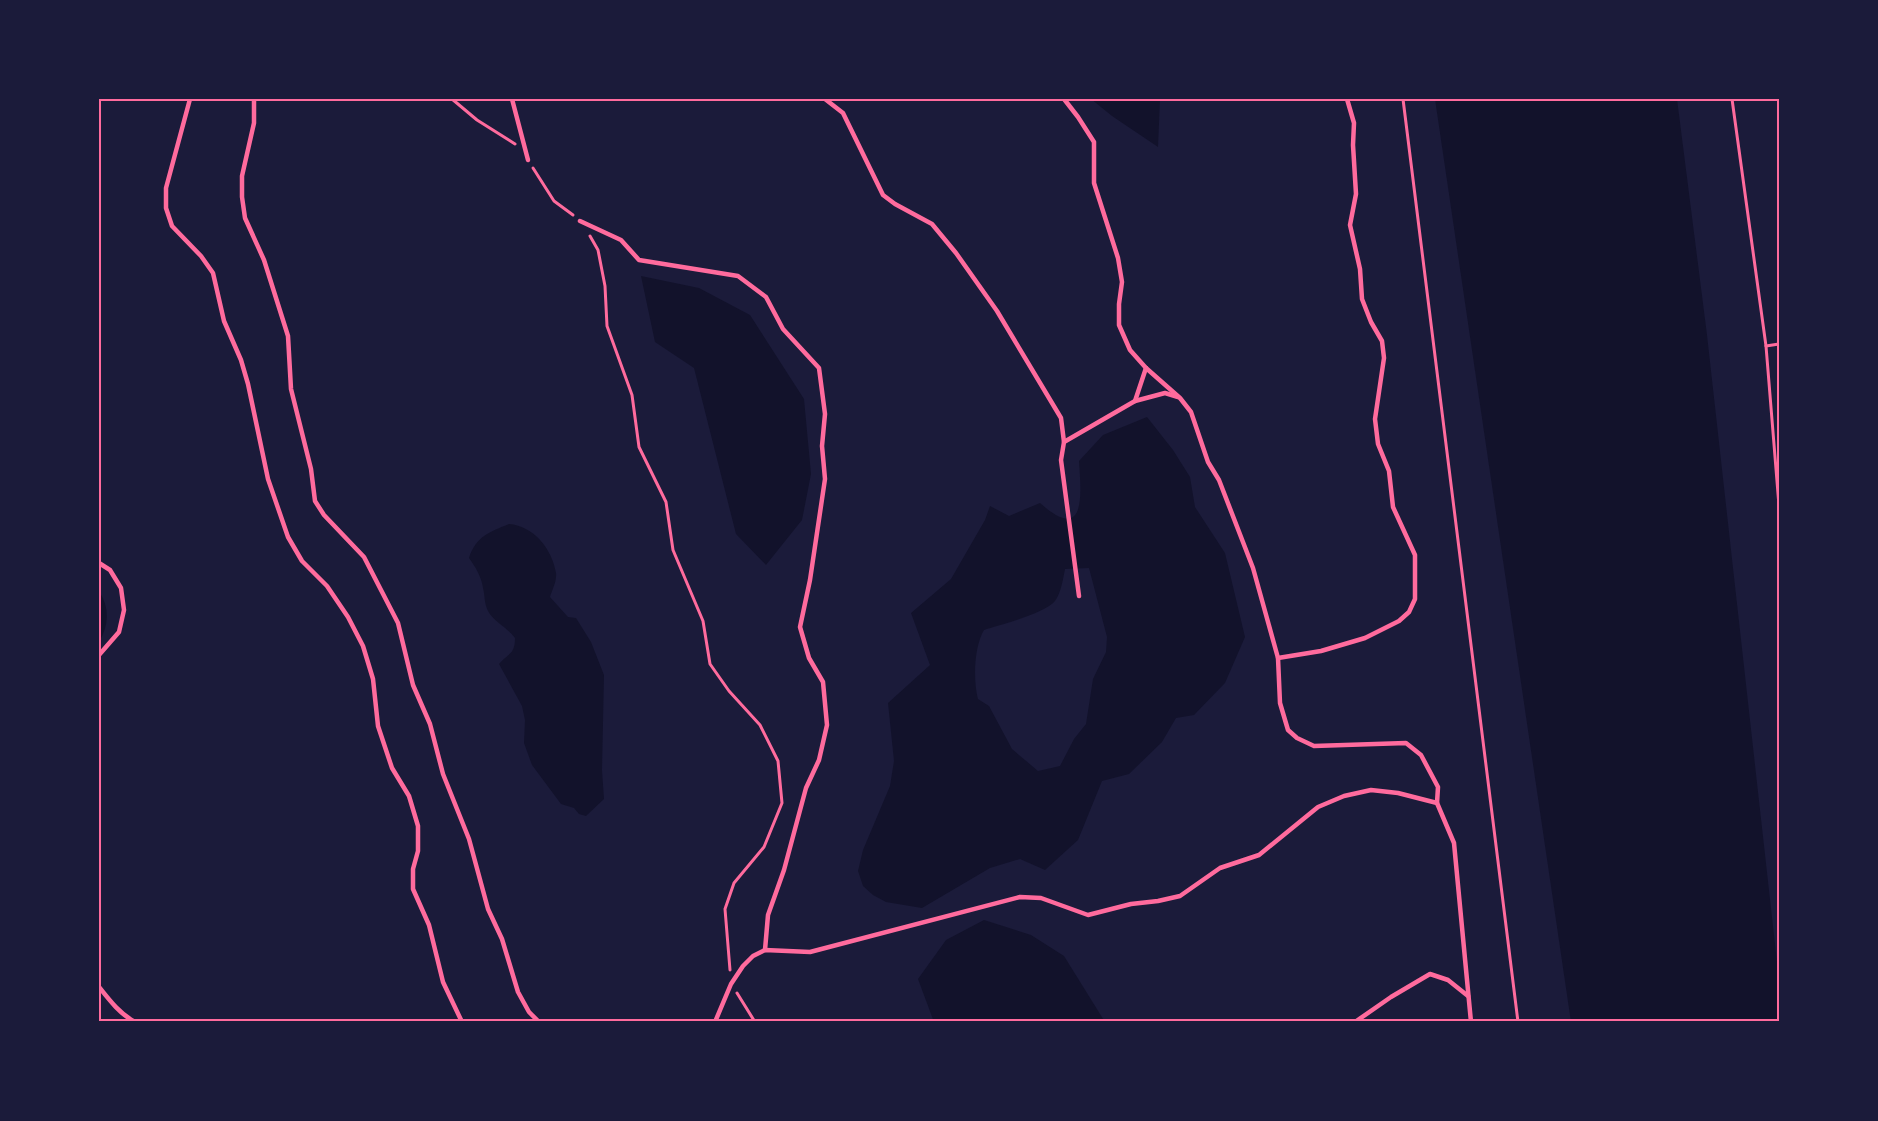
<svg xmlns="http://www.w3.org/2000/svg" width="1878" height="1121" viewBox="0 0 1878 1121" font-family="'Asap Condensed',sans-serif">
<rect width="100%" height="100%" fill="#1b1b3a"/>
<g fill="#12122b" fill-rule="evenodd">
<path d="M 1091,99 L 1160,99 L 1158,147 L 1112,116 Z"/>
<path d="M 1435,99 L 1677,99 L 1707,335 L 1779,980 L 1779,1022 L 1571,1022 Z"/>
<path d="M 641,276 L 699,288 L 750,315 L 804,399 L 811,474 L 802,520 L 766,565 L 736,534 L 694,368 L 655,342 Z"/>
<path d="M 1147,417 L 1173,450 L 1190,477 L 1195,507 L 1225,553 L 1245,637 L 1225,683 L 1194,715 L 1176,718 L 1162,742 L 1129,774 L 1102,781 L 1078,840 L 1045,870 L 1020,859 L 990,868 L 922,908 L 886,902 L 873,895 L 863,886 L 858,871 L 863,850 L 890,786 L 894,761 L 888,703 L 930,665 L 911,613 L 951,579 L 985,520 L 990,506 L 1009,516 L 1040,503 C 1087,545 1081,493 1079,461 L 1103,435 ZM 1089,568 L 1107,637 L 1106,652 L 1093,679 L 1086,724 L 1074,739 L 1060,766 L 1038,771 L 1012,749 L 989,706 L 978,699 C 973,680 974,647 984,630 C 1000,625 1046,613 1055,601 C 1061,593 1063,579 1065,569 Z"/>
<path d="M 509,524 C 534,526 552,549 556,573 C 557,581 552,590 550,597 L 568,617 L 576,618 L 591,642 L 604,675 L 602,770 L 604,799 L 586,816 L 579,814 L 574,808 L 561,804 L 532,765 L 524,743 L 525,720 L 522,706 L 499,664 C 508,653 515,655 515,638 C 507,627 494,622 488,611 C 484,603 485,596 483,588 C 482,578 475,566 469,558 C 476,536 490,532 509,524 Z"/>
<path d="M 99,591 C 110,608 109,625 99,642 Z"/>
<path d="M 984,920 L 1031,935 L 1064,956 L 1105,1022 L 934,1022 L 918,979 L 946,940 Z"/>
</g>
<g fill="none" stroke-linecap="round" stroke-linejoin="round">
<g stroke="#ff6b9d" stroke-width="3">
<path d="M 452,99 L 477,120 L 515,144"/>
<path d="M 1403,99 L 1518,1022"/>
<path d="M 1732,99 L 1766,346 L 1779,506"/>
<path d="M 533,168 L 554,201 L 573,215"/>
<path d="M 590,236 L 598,250 L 605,286 L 607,326 L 632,395 L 639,447 L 666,502 L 673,550 L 703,621 L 710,664 L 729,691 L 760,725 L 778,761 L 782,803 L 764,847 L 734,883 L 725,909 L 730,970"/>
<path d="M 1766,346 L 1779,344"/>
<path d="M 737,993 L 755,1022"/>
</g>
<g stroke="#ff6b9d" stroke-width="4.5">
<path d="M 190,99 L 166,188 L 166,208 L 172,226 L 201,256 L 213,273 L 224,321 L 241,360 L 248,384 L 268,479 L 288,537 L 302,561 L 327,586 L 348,617 L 363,646 L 373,679 L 378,726 L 392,768 L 409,796 L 418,826 L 418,851 L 413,869 L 413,889 L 429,925 L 443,982 L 462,1022"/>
<path d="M 254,99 L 254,123 L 242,176 L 242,197 L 245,218 L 264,260 L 288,336 L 291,389 L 311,469 L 315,501 L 324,515 L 364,557 L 398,623 L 413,685 L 430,724 L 443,774 L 469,839 L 488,909 L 502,939 L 518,992 L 529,1012 L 539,1022"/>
<path d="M 512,99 L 528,160"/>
<path d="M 825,99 L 843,113 L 883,195 L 895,204 L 932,224 L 956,253 L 997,311 L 1061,418 L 1064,442"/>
<path d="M 580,221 L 621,240 L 639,260 L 738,276 L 766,297 L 783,329 L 819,368 L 825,414 L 822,446 L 825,479 L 810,580 L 800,627 L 809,658 L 823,682 L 827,725 L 819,760 L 806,788 L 784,870 L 768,915 L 765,950"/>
<path d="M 1135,401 L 1146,368"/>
<path d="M 99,563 L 110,570 L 121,588 L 124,610 L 119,632 L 99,655"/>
<path d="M 1079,596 L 1061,460 L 1064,442 L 1135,401 L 1165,393 L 1178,397"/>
<path d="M 1278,658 L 1321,651 L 1365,638 L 1399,621 L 1409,612 L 1415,599 L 1415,555 L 1393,507 L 1389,471 L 1378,444 L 1375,419 L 1384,358 L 1382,341 L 1371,322 L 1362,299 L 1360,269 L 1350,225 L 1356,194 L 1353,145 L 1354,123 L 1347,99"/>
<path d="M 1437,803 L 1454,843 L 1471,1022"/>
<path d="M 99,987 C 110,1001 120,1014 135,1022"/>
<path d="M 715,1022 L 731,984 L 743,966 L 753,956 L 765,950 L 810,952 L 1020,897 L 1041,898 L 1088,915 L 1131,904 L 1158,901 L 1180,896 L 1220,868 L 1259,855 L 1318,807 L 1344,796 L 1371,790 L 1398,793 L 1437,803 L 1438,787 L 1421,755 L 1406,743 L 1314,746 L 1297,738 L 1288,730 L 1280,703 L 1278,658 L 1253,568 L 1219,480 L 1208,462 L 1191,412 L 1180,398 L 1146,368 L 1130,350 L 1119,325 L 1119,304 L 1122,282 L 1118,258 L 1094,183 L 1094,142 L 1078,117 L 1064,99"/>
<path d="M 1355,1022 L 1391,997 L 1430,974 L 1448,980 L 1468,996"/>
</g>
</g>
<rect width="1878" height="1121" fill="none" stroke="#1b1b3a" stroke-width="201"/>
<rect x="100" y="100" width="1678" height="920" fill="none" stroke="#ff6b9d" stroke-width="2"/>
</svg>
